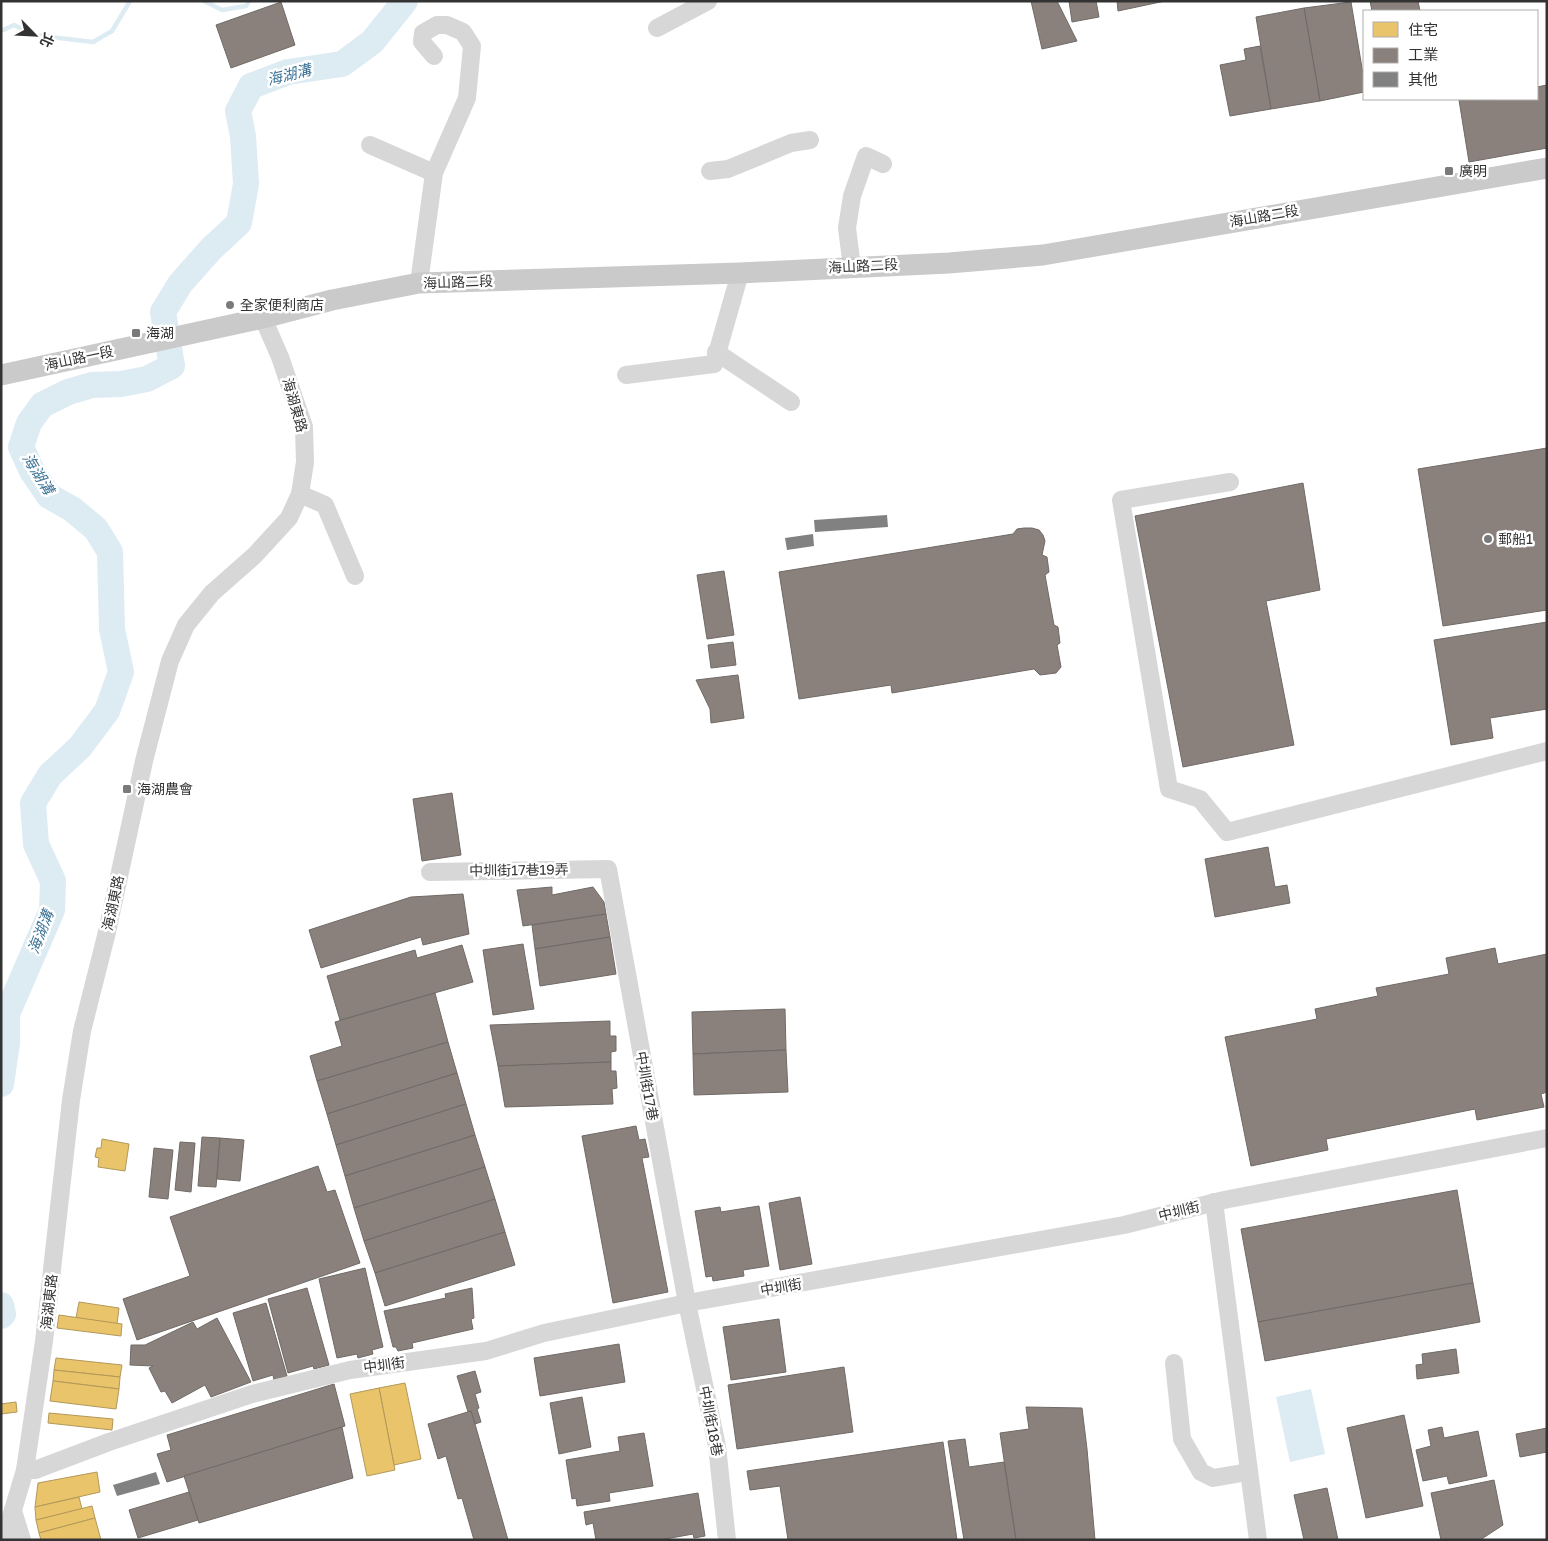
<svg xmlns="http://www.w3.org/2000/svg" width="1548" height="1541" viewBox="0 0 1548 1541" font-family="'Golos Text','Noto Sans TC',sans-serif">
<rect width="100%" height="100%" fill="#fff"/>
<path fill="#ddebf3" d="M 1311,1389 L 1325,1454 L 1290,1462 L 1276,1397 Z"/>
<g fill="#e9c46a" stroke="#b2985a">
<path d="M 102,1139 L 129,1144 L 125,1171 L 98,1167 L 99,1158 L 95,1157 L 97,1148 L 101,1148 Z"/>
<path d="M 79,1302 L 119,1308 L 117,1324 L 76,1318 Z"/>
<path d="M 59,1315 L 122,1324 L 121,1336 L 57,1328 Z"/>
<path d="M 56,1358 L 122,1365 L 120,1377 L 54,1370 Z"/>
<path d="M 54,1370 L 120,1377 L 119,1389 L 53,1381 Z"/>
<path d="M 53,1381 L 119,1389 L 116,1409 L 50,1401 Z"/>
<path d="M 405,1383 L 421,1459 L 394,1465 L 379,1388 Z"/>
<path d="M 379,1388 L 395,1470 L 367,1476 L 350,1394 Z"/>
<path d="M 16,1402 L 17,1412 L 1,1414 L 1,1404 Z"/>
<path d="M 49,1413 L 113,1419 L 112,1430 L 48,1423 Z"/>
<path d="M 97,1472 L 100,1492 L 35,1507 L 38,1483 Z"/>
<path d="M 79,1497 L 82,1509 L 36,1520 L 35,1507 Z"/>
<path d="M 92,1506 L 95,1518 L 39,1533 L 36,1520 Z"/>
<path d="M 95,1518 L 101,1540 L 41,1540 L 39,1533 Z"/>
</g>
<g fill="#8a817c" stroke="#706a66">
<path d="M 1031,1 L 1057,1 L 1077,41 L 1042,49 Z"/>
<path d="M 1069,1 L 1096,1 L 1099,17 L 1072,22 Z"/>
<path d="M 1117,1 L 1165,1 L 1118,11 Z"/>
<path d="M 1370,1 L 1418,1 L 1420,11 L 1372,11 Z"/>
<path d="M 281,2 L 295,45 L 231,68 L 216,25 Z"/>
<path d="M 1351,2 L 1364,80 L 1364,92 L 1320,101 L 1304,8 Z"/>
<path d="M 1304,8 L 1320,101 L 1271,109 L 1256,17 Z"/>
<path d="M 1260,46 L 1271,109 L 1230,116 L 1220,65 L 1246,60 L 1244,49 Z"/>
<path d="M 1547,85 L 1547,148 L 1469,162 L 1459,100 L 1537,99 L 1537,87 Z"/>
<path d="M 1547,448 L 1547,610 L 1443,626 L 1418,469 Z"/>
<path d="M 1303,483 L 1320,590 L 1266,601 L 1294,745 L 1183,767 L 1135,516 Z"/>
<path d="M 1024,528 L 1032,528 L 1039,530 L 1043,535 L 1045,541 L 1042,555 L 1047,557 L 1049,572 L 1045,575 L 1054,625 L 1058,627 L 1060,643 L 1057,645 L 1061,667 L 1056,673 L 1040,675 L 1034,669 L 892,693 L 891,685 L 799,699 L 779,572 L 1013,534 L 1017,529 Z"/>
<path d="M 724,571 L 734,635 L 707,639 L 697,575 Z"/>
<path d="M 1547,622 L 1547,709 L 1490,718 L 1493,738 L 1451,745 L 1434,640 Z"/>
<path d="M 733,642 L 736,665 L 711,668 L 708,645 Z"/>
<path d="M 738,675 L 744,718 L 711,723 L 710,709 L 696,680 Z"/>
<path d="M 452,793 L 461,855 L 422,861 L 413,799 Z"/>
<path d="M 1268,847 L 1275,887 L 1287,885 L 1290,903 L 1215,917 L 1205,859 Z"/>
<path d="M 552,887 L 552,895 L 593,887 L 604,902 L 606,914 L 523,926 L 517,890 Z"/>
<path d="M 463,894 L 469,934 L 423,945 L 421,937 L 321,968 L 309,930 L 411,897 Z"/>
<path d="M 606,914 L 610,937 L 535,949 L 532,925 Z"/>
<path d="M 610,937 L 616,974 L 540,986 L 535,949 Z"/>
<path d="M 523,944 L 534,1009 L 493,1015 L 483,950 Z"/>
<path d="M 462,945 L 473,982 L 340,1020 L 327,976 L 415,950 L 417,958 Z"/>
<path d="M 1495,948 L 1498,964 L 1547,954 L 1547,1092 L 1541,1094 L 1544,1107 L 1477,1120 L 1475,1109 L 1326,1139 L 1328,1150 L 1251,1166 L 1225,1037 L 1317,1019 L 1315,1009 L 1378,996 L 1376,988 L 1449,974 L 1446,958 Z"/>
<path d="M 435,993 L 448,1042 L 317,1081 L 310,1056 L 342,1046 L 335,1022 Z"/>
<path d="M 785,1009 L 786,1050 L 693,1054 L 692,1012 Z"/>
<path d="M 610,1021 L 610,1036 L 616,1036 L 616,1051 L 611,1052 L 611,1062 L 498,1066 L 490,1025 Z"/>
<path d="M 448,1042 L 457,1073 L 327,1114 L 317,1081 Z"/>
<path d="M 786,1050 L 788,1092 L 694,1095 L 693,1054 Z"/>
<path d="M 611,1062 L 611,1071 L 616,1071 L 617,1088 L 612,1089 L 613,1104 L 505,1107 L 498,1066 Z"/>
<path d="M 457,1073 L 466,1104 L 336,1145 L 327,1114 Z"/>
<path d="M 466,1104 L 475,1135 L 345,1176 L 336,1145 Z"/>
<path d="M 636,1126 L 639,1140 L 645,1139 L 649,1157 L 642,1158 L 668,1292 L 613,1303 L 582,1136 Z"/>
<path d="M 475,1135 L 485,1167 L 354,1208 L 345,1176 Z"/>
<path d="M 202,1137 L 220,1138 L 216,1187 L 198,1186 Z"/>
<path d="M 220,1138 L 244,1140 L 240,1181 L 217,1179 Z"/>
<path d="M 180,1142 L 195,1143 L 191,1192 L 175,1190 Z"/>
<path d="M 154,1148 L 173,1150 L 168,1199 L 149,1197 Z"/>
<path d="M 318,1166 L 327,1192 L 335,1190 L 360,1263 L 137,1340 L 123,1299 L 190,1276 L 170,1217 Z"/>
<path d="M 485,1167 L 495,1199 L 364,1241 L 354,1208 Z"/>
<path d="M 1457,1190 L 1473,1283 L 1258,1322 L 1241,1229 Z"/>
<path d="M 800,1197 L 812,1264 L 780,1270 L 769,1203 Z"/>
<path d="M 495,1199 L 505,1232 L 375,1273 L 364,1241 Z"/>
<path d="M 759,1206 L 769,1266 L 743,1270 L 744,1276 L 713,1281 L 712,1276 L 706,1277 L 695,1211 L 720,1207 L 721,1212 Z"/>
<path d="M 505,1232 L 515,1265 L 385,1306 L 375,1273 Z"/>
<path d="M 365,1268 L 383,1347 L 372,1350 L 373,1354 L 358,1358 L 357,1354 L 337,1358 L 319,1279 Z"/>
<path d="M 1473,1283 L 1480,1322 L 1265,1361 L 1258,1322 Z"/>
<path d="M 307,1288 L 329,1365 L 314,1369 L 313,1366 L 288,1373 L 268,1299 Z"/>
<path d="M 472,1288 L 474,1318 L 471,1319 L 473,1329 L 412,1343 L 413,1348 L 398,1351 L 396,1347 L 393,1347 L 384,1311 L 446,1298 L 445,1294 Z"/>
<path d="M 266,1303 L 287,1376 L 274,1380 L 273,1375 L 253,1381 L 233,1313 Z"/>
<path d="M 217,1318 L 251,1382 L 211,1397 L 205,1385 L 172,1403 L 165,1391 L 161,1392 L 149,1368 L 153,1366 L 130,1365 L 131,1345 L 145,1345 L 193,1322 L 197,1329 Z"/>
<path d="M 779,1319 L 786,1372 L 731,1380 L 723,1327 Z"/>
<path d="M 619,1344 L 625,1382 L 540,1396 L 534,1358 Z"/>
<path d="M 1456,1349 L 1459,1373 L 1417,1379 L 1416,1365 L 1423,1364 L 1422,1354 Z"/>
<path d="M 844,1367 L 853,1432 L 737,1449 L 728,1385 Z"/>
<path d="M 475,1371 L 481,1392 L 475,1394 L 479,1408 L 477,1409 L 481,1422 L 475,1424 L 471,1411 L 468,1412 L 457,1376 Z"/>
<path d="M 334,1384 L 345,1426 L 167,1482 L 157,1454 L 171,1450 L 167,1435 Z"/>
<path d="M 582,1397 L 591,1447 L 559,1454 L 550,1403 Z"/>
<path d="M 1026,1407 L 1082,1408 L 1087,1449 L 1095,1540 L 1016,1540 L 1000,1433 L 1029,1429 Z"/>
<path d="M 471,1411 L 475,1424 L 508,1540 L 474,1540 L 462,1498 L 458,1499 L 446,1456 L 438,1459 L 428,1424 Z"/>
<path d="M 1404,1415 L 1423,1506 L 1366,1518 L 1347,1428 Z"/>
<path d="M 342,1427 L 353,1478 L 199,1523 L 184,1476 Z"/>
<path d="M 1442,1427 L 1444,1438 L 1478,1431 L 1487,1476 L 1449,1484 L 1447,1476 L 1423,1481 L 1416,1450 L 1431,1446 L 1428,1430 Z"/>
<path d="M 1547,1428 L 1547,1452 L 1520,1457 L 1516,1434 Z"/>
<path d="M 644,1433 L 653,1486 L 609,1493 L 610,1501 L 577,1506 L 576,1498 L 572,1499 L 566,1460 L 620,1451 L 618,1437 Z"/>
<path d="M 965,1439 L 969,1467 L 1004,1462 L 1016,1540 L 964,1540 L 948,1441 Z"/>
<path d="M 943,1442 L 957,1540 L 788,1540 L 780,1486 L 750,1490 L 747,1471 Z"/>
<path d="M 1494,1480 L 1503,1525 L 1480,1540 L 1441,1540 L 1431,1493 Z"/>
<path d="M 1327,1488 L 1338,1540 L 1304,1540 L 1294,1495 Z"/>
<path d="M 189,1492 L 198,1520 L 138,1538 L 129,1510 Z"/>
<path d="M 698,1493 L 705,1536 L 694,1538 L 693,1534 L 660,1540 L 596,1540 L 593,1523 L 586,1525 L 584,1512 Z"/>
</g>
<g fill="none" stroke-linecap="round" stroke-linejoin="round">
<g stroke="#ddebf3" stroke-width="4.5">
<path d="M 204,1 L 222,10 L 246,6 L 249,1"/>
<path d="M 1,31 L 14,25 L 34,35 L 93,42 L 112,31 L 130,1"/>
</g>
<g stroke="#ddebf3" stroke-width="26">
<path d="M 1,1084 L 7,1043 L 7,1014 L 52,910 L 53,881 L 36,844 L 33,803 L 50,775 L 80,747 L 107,711 L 121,672 L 112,629 L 110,552 L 96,529 L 72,509 L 49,496 L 32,471 L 21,447 L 29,423 L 42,405 L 68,392 L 92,385 L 121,384 L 147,379 L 172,366 L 163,312 L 180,284 L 211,249 L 239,223 L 246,184 L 243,136 L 238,111 L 251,86 L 288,72 L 342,64 L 372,42 L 405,1"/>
<path d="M 1,1305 L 3,1314 L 1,1316"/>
</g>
</g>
<g fill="#818181">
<path d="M 887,515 L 888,527 L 815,532 L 814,520 Z"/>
<path d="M 813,534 L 814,546 L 787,550 L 785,538 Z"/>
<path d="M 156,1472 L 160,1484 L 117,1496 L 113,1485 Z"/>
</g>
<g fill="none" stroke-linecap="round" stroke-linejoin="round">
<g stroke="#d7d7d7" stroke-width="18">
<path d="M 657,28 L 708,1"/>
<path d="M 370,145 L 434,173"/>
<path d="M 710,171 L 728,169 L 791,143 L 810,140"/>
<path d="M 852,267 L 847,228 L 852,196 L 866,156 L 883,164"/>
<path d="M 419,283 L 434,173 L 467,98 L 472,46 L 463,32 L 447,25 L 437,25 L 423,33 L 422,42 L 434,56"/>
<path d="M 716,352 L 791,402"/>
<path d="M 626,375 L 714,364 L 740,273"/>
<path d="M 1230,482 L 1121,500 L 1169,789 L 1200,799 L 1227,832 L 1547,751"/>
<path d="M 300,494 L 325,505 L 355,576"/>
<path d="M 430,872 L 608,869 L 687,1303 L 717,1446 L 727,1540"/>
<path d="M 1214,1202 L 1258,1540"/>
<path d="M 1174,1363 L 1182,1439 L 1201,1472 L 1213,1478 L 1248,1472"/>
<path d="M 25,1470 L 35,1470 L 109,1442 L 252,1394 L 350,1370 L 486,1351 L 544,1333 L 687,1303 L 1124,1225 L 1224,1200 L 1547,1138"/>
<path d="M 13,1511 L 22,1540"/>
<path d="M 4,1540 L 25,1470 L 44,1341 L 71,1100 L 82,1031 L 107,932 L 144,761 L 170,661 L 186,625 L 212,593 L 255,555 L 289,518 L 300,494 L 305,462 L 304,427 L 280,357 L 263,318"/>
</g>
<path stroke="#cacaca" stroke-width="21" d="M 1,375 L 263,318 L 332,300 L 419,283 L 740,273 L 949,263 L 1043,255 L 1547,168"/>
</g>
<g fill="#7a7a7a" stroke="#fff" stroke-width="2">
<rect x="1444" y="166" width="10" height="10" rx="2.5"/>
<circle cx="230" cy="305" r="5"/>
<rect x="131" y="328" width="10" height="10" rx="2.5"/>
<circle cx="1488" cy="539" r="5"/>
<rect x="122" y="784" width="10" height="10" rx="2.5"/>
</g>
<g text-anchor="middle" stroke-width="5" stroke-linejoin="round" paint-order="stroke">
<g font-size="14" fill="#333" stroke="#fff" text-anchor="start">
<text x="1459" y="176">廣明</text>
<text x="240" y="310">全家便利商店</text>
<text x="146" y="338">海湖</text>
<text x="1498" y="544">郵船1</text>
<text x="137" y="794">海湖農會</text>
</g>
<g font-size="14" fill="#333" stroke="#fff">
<text transform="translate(1264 216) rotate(-10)" y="5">海山路二段</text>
<text transform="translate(863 266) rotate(-3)" y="5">海山路二段</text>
<text transform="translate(458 282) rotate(-2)" y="5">海山路二段</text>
<text transform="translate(79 358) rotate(-12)" y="5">海山路一段</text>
<text transform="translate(295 405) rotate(74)" y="5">海湖東路</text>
<text transform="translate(519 870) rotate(-1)" y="5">中圳街17巷19弄</text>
<text transform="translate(113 903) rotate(-78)" y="5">海湖東路</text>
<text transform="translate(647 1086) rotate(80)" y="5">中圳街17巷</text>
<text transform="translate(1179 1211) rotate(-14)" y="5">中圳街</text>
<text transform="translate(781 1287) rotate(-10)" y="5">中圳街</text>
<text transform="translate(49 1302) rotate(-84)" y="5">海湖東路</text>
<text transform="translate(384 1365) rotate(-8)" y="5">中圳街</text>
<text transform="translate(711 1421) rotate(79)" y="5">中圳街18巷</text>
</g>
<g font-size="15" font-style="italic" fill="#3f7597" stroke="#fff">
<text transform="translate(289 75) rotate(-14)" y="5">海湖溝</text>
<text transform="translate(38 474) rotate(58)" y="5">海湖溝</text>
<text transform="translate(41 932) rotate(-69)" y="5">海湖溝</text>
</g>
</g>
<rect width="1548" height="1541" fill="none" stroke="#333333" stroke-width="5"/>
<rect x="1363" y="10" width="175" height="90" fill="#ffffff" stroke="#adadad"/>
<rect x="1373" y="22" width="25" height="15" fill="#e9c46a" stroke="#adadad"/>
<text x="1408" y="35" font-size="15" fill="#333333">住宅</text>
<rect x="1373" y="48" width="25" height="15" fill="#8a817c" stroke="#adadad"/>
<text x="1408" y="60" font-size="15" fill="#333333">工業</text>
<rect x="1373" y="72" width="25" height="15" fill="#818181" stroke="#adadad"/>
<text x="1408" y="85" font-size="15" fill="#333333">其他</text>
<g transform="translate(35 35) rotate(114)" stroke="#ffffff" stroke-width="4" paint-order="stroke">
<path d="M0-4L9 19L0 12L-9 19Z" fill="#333333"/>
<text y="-8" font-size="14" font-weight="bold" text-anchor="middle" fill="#333333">北</text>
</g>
</svg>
